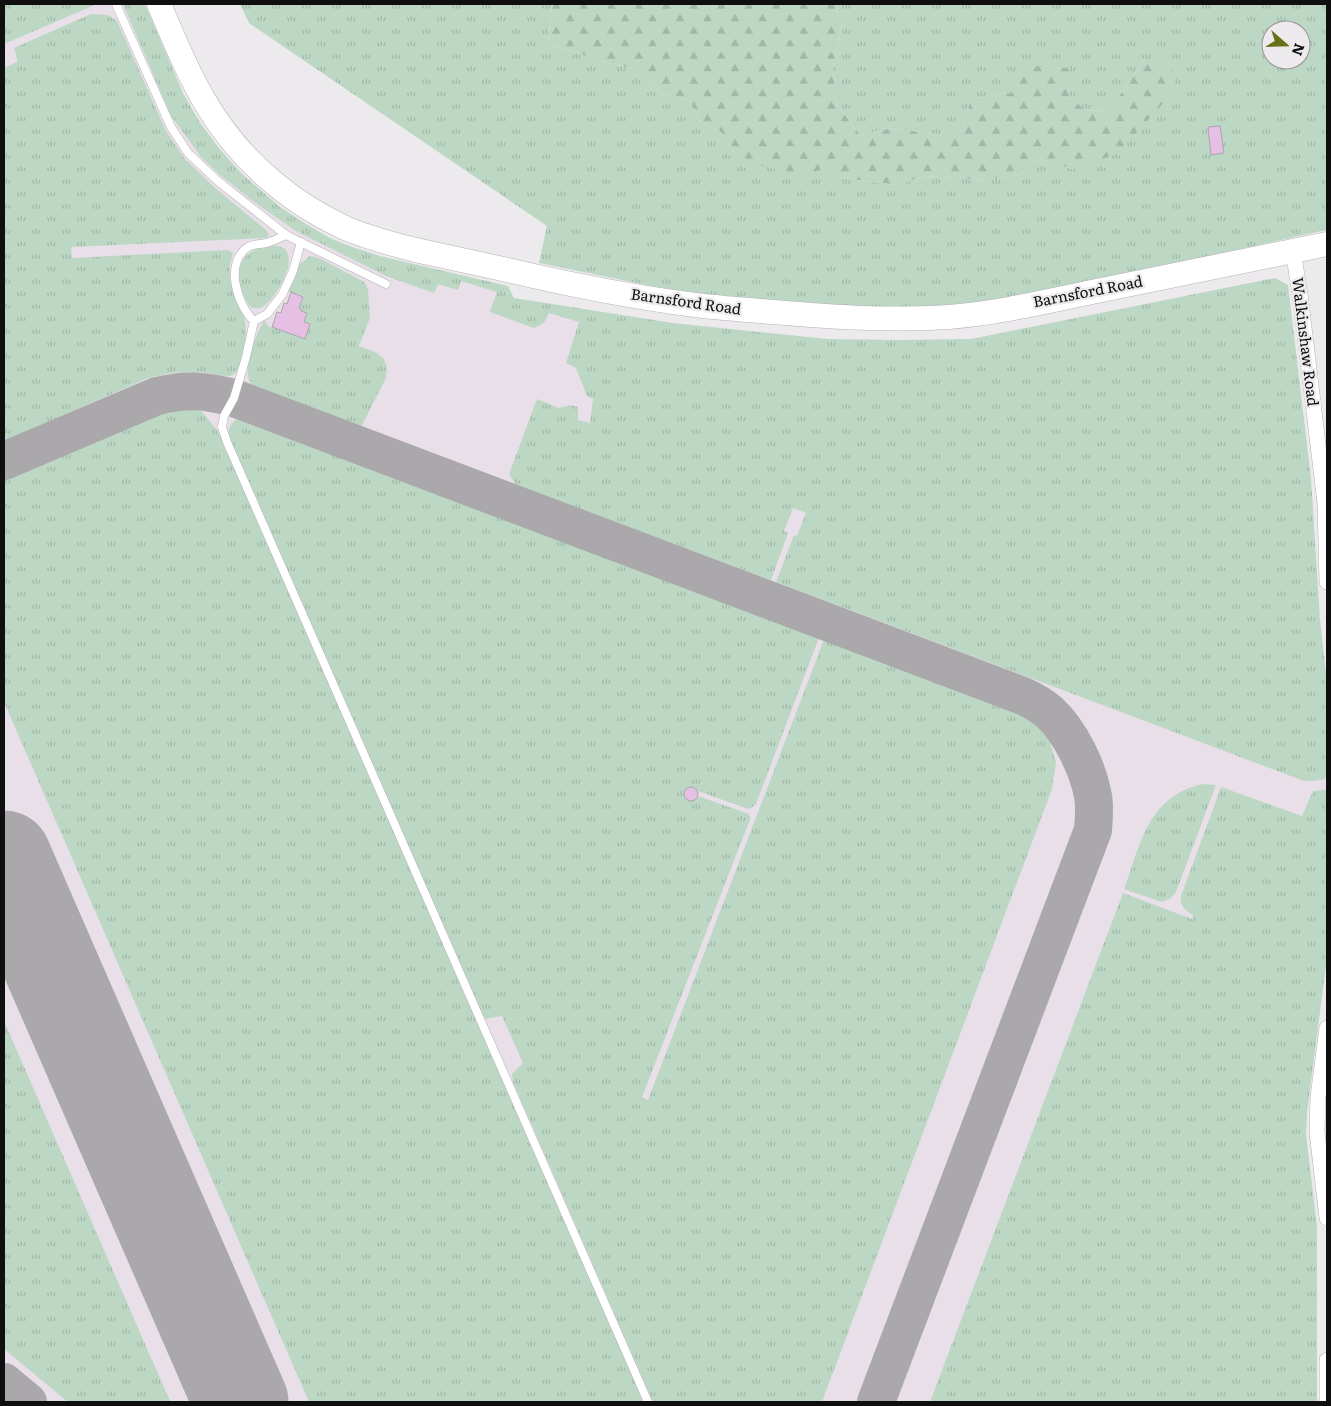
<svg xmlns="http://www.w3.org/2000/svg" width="1331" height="1406" viewBox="0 0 1331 1406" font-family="Literata,serif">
<defs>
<pattern id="grass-tufts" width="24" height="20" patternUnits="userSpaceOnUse" patternTransform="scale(1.25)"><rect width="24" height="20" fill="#bcd8c5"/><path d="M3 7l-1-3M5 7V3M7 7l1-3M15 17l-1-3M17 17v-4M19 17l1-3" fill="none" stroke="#a1b8a8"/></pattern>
<pattern id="forest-firs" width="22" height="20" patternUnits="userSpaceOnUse" patternTransform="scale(1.25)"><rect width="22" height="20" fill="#bcd8c5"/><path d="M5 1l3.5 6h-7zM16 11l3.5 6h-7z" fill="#a1b8a8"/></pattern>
</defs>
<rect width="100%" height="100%" fill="#edeaed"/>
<path fill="#e8dfe8" d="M 4,4 L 144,4 L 185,99 L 217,149 L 237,173 L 277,207 L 320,234 L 362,253 L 507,288 L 514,300 L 568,307 L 1319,619 L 1327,693 L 1327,772 L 1325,778 L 1326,792 L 1327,794 L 1327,950 L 1307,1112 L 1306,1134 L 1316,1402 L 4,1402 Z"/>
<g fill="url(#grass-tufts)" fill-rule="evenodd">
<path d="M 4,4 L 97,4 L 4,44 Z"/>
<path d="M 123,4 L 145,4 L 183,93 L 199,121 L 218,147 L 241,173 L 280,207 L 306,224 L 330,238 L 352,247 L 380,256 L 508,286 L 514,298 L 673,323 L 828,339 L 900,340 L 971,339 L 1275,278 L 1288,285 L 1311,478 L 1320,619 L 1327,683 L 1327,775 L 1325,779 L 1313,781 L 1304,781 L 776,582 L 794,535 L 797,536 L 806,513 L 793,508 L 784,531 L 788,533 L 771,580 L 516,485 L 509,474 L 537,399 L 559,408 L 570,405 L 578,407 L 578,420 L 590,423 L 593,399 L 587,396 L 576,368 L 566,363 L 579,322 L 549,313 L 544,323 L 534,328 L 490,312 L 497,292 L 461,281 L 458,290 L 438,284 L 434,293 L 386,276 L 296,231 L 254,202 L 219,174 L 202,158 L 171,116 Z"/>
<path d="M 240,4 L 552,4 L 548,44 L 612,64 L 643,71 L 660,93 L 690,100 L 698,120 L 720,131 L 735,154 L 824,168 L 842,178 L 898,185 L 924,176 L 986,180 L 1020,175 L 1039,159 L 1073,169 L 1145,122 L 1168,98 L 1145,59 L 1109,111 L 1085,110 L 1069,96 L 1011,93 L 971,99 L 962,129 L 938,135 L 892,128 L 860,135 L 836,103 L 833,66 L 842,27 L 835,4 L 1327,4 L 1327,216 L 1326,230 L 1005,301 L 938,309 L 861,310 L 681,292 L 539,263 L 547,226 L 249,23 ZM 1271,30 L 1301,30 L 1301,60 L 1271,60 Z"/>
<path d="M 91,14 L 108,15 L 117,21 L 166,131 L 184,158 L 215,188 L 266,230 L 269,235 L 267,238 L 71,247 L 72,258 L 229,250 L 233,253 C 230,262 229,270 230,279 C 232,290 238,299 242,308 C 248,327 246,343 241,361 C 239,367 237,374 230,376 C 223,377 214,373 207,373 C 186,370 166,373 146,379 L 4,441 L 4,68 L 17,62 L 17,58 L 14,48 Z"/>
<path d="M 271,246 C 273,246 276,246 279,246 C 304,252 275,303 260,308 C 257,308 254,308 252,308 C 238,294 232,268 248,254 C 254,249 264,248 271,246 Z"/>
<path d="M 310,256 L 319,258 L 364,282 L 368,289 L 370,318 L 359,346 L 377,353 L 383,358 L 387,366 L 386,378 L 360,429 L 251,384 C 241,368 256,335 264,320 L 268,326 L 305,339 L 310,324 L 297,320 L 307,313 L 301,311 L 299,308 L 303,297 L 287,291 L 296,267 Z"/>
<path d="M 187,407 L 198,408 C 212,422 221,435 230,453 L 645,1402 L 309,1402 L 4,702 L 4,479 L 143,417 L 159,412 Z"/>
<path d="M 239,417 L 820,635 L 756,804 L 751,808 L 748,809 L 698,791 L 698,796 L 746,813 L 749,815 L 751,817 L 642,1097 L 648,1100 L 825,637 L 999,703 L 1024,715 L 1041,730 L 1050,742 L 1056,762 L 1052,789 L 822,1402 L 653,1402 L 513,1082 L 512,1074 L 523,1063 L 502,1016 L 484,1019 L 228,434 C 229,426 232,422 239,417 Z"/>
<path d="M 1204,784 L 1216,785 L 1176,892 L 1171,898 L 1162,902 L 1124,889 C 1138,852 1144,811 1182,791 C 1190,788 1196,785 1204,784 Z"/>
<path d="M 1221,787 L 1302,816 L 1313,791 L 1326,790 L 1327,792 L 1327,958 L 1307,1113 L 1306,1134 L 1317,1226 L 1317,1402 L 930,1402 L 1123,893 L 1192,919 L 1193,915 C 1185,910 1180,906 1181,896 Z"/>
<path d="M 4,1021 L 166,1392 L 171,1402 L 68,1402 L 4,1349 Z"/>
</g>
<path fill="url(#forest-firs)" d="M 552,4 L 835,4 L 842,27 L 833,66 L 836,103 L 860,135 L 892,128 L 938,135 L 962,129 L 971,99 L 1011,93 L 1032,66 L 1069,68 L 1069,96 L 1085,110 L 1109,111 L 1145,59 L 1178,73 L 1168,98 L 1117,154 L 1073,169 L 1039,159 L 1020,175 L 986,180 L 924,176 L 898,185 L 842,178 L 824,168 L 806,176 L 763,166 L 735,154 L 720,131 L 698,120 L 690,100 L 660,93 L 643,71 L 612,64 L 548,44 Z"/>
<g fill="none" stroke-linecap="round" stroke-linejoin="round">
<g stroke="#aaa8aa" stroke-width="38">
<path d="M 4,461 L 157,396 C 188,389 203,390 234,398 L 1023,696 C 1032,700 1041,705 1049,712 C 1070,731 1088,768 1093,796 C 1095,807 1094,818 1093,830 L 876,1402"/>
<path d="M 4,1382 L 28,1402"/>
</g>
<path stroke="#aaa8aa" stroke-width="95" d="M 4,858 L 241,1402"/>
</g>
<g fill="#e5c0e4" stroke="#aaa6aa">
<path d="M 1220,126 L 1224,153 L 1211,155 L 1208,127 Z"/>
<path d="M 291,292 L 303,297 L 299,308 L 301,309 L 301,311 L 307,313 L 304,322 L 310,324 L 305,339 L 272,327 L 277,312 L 281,313 L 284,303 L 287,304 Z"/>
<circle cx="691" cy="794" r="7"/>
</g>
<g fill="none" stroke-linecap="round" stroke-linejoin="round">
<g stroke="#b4b1b4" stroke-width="9">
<g id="service">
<path d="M 116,4 L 171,127 L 188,153 L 219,182 L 286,235 L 386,284"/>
<path d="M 301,242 L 293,271 L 282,295 L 267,314 L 254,321 L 246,357 L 234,398 L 224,416 L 222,427 L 227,442 L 648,1402"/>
<path d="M 254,321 C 237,305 224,263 248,247 C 253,244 261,244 267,243 C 273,241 280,238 286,235"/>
</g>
</g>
<g stroke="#b4b1b4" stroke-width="16">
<g id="minor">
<path d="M 1293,251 L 1300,294 L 1325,503 L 1327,582"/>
<path d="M 1327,1028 L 1318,1097 L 1317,1132 L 1327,1218"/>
<path d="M 1327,1402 L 1327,1360"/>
</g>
</g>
<g stroke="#b4b1b4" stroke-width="25">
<path id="primary" d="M 159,4 C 189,75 212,132 274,183 C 295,201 320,216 345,228 C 369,238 395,245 420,251 C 448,257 475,263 503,269 C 566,284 631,297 695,305 C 721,308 747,310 773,312 C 832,317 890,321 949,317 C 999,313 1048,301 1097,291 C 1174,275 1250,260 1327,244"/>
</g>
<use href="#service" stroke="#fff" stroke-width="8"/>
<use href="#minor" stroke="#fff" stroke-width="15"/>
<use href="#primary" stroke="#fff" stroke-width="24"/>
</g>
<g text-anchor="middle" stroke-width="4.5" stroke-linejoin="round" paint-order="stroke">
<g font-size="15" fill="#100f10" stroke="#edeaed">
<text transform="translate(1088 292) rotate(-11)" y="5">Barnsford Road</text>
<text transform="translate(686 302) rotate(8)" y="5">Barnsford Road</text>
<text transform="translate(1305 342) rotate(83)" y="5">Walkinshaw Road</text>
</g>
</g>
<rect width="1331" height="1406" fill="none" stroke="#100f10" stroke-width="10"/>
<g transform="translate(1286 45) rotate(110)"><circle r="24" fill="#edeaed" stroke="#959295"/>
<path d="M0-4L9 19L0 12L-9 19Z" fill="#686f16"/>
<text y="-8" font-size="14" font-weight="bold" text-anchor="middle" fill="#100f10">N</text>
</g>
</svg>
